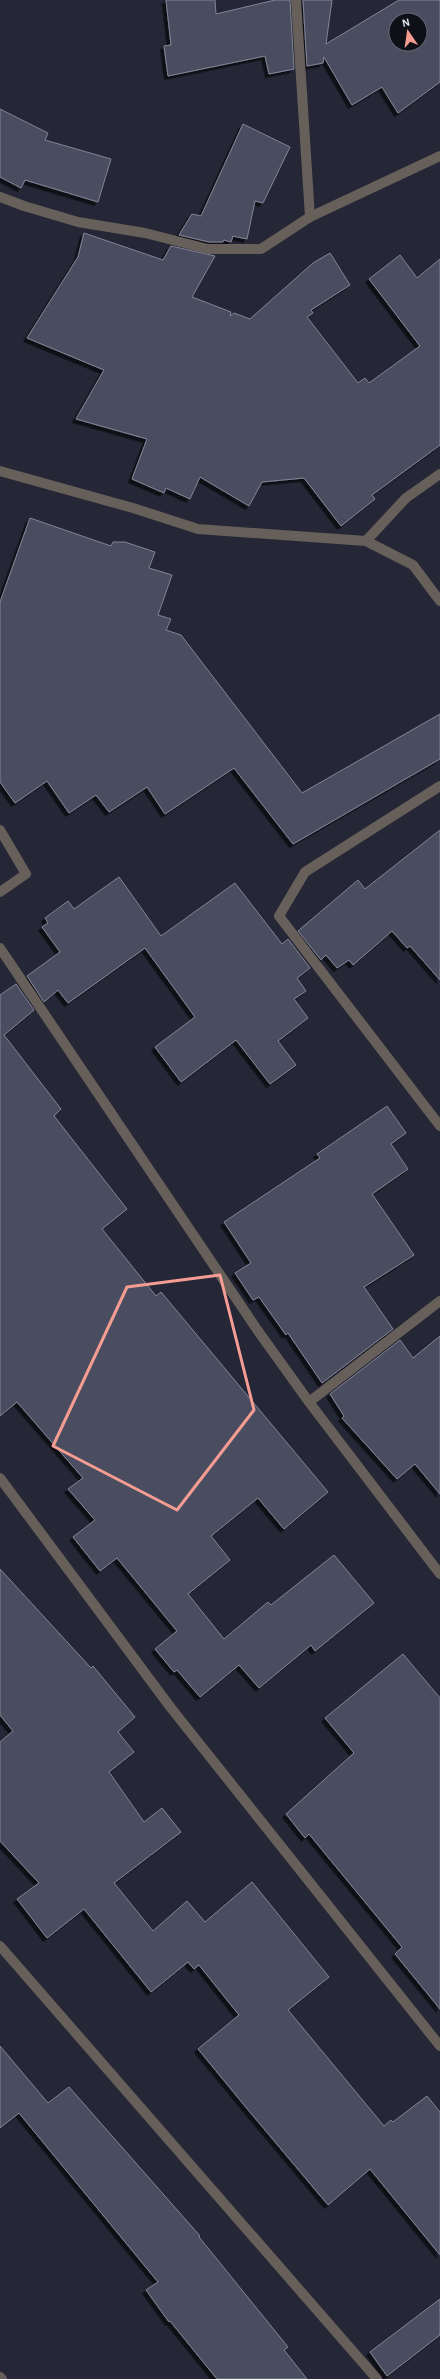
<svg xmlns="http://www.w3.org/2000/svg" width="440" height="2379" viewBox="0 0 440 2379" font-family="'Alegreya Sans',sans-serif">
<defs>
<filter id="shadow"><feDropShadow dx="-3.5" dy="3.5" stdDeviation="0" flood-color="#0009"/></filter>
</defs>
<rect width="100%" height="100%" fill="#252636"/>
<g fill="#4a4d5e" stroke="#828597" fill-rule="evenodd" filter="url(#shadow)">
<path d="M 166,0 L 215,0 L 216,14 L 275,0 L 290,0 L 294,69 L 269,74 L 265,56 L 168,76 L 164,46 L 171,45 Z"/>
<path d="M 303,0 L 332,0 L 326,44 L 399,0 L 440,0 L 440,82 L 398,113 L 382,87 L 352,105 L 324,57 L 323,63 L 307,66 ZM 396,20 L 420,20 L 420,44 L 396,44 Z"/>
<path d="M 0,109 L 48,133 L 45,140 L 111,159 L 98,202 L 25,180 L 21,188 L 0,177 Z"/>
<path d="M 243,124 L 290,147 L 263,203 L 255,201 L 247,239 L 233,236 L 231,242 L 224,240 L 223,242 L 209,242 L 179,235 L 192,214 L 201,216 Z"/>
<path d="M 84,233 L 163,260 L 171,246 L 215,256 L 192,297 L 231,312 L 230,316 L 234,313 L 250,319 L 313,263 L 330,253 L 350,285 L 311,310 L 313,313 L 307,317 L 358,383 L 365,378 L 369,383 L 420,346 L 369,279 L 400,255 L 417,278 L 440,259 L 440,445 L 372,495 L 375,499 L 341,526 L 304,478 L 262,482 L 249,506 L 200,477 L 190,499 L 166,488 L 164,493 L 132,479 L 147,439 L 76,419 L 104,370 L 27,338 L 78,257 Z"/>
<path d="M 30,518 L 111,546 L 113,542 L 125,542 L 155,552 L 149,568 L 172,575 L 158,615 L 171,619 L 166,630 L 181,635 L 302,793 L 440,714 L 440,759 L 293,844 L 234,768 L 165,814 L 147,787 L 109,812 L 96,795 L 69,813 L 47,781 L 15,803 L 0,782 L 0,602 Z"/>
<path d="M 440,830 L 440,980 L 410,946 L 407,948 L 392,931 L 353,965 L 349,960 L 337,968 L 326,955 L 321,960 L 298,931 L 358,880 L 365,889 Z"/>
<path d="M 119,877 L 161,936 L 235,883 L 282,944 L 288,939 L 310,968 L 297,978 L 306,991 L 294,999 L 308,1018 L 278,1041 L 296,1065 L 270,1084 L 236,1040 L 181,1082 L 155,1047 L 195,1017 L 145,948 L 68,1003 L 58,990 L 44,1002 L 27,976 L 60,952 L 42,927 L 48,923 L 45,918 L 68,901 L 74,909 Z"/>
<path d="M 16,984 L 34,1010 L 4,1035 L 61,1109 L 54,1116 L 127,1209 L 102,1229 L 156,1296 L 161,1292 L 328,1492 L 284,1529 L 258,1498 L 211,1536 L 230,1560 L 188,1594 L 224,1639 L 268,1602 L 271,1605 L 334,1555 L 374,1603 L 315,1651 L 311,1645 L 259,1688 L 239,1665 L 200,1697 L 177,1670 L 174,1672 L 155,1649 L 177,1631 L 117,1558 L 100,1571 L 73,1537 L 95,1520 L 68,1489 L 83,1478 L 17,1402 L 0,1416 L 0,995 Z"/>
<path d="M 387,1106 L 406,1133 L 391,1144 L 408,1169 L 372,1194 L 414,1255 L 364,1287 L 393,1329 L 322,1383 L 288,1333 L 286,1335 L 259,1297 L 253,1300 L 235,1273 L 251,1263 L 224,1222 L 320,1158 L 317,1154 Z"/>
<path d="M 440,1336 L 440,1494 L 415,1464 L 397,1479 L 342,1418 L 344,1416 L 330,1394 L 400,1340 L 413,1358 Z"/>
<path d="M 0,1569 L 91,1668 L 93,1666 L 135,1717 L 118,1732 L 134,1752 L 109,1772 L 144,1822 L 162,1808 L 181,1832 L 114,1883 L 153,1931 L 187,1901 L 205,1922 L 252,1882 L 329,1977 L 288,2010 L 384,2126 L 391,2120 L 393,2122 L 427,2096 L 440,2112 L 440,2255 L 370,2169 L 328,2205 L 249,2111 L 198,2049 L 239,2015 L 199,1965 L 194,1969 L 188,1962 L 151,1992 L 84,1909 L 47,1938 L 17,1899 L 39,1883 L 0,1841 L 0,1742 L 13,1731 L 0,1715 Z"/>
<path d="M 403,1654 L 440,1698 L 440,2009 L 395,1954 L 402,1947 L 309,1834 L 305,1838 L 286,1814 L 354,1753 L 325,1718 Z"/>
<path d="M 0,2046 L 48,2103 L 69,2087 L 200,2236 L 199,2237 L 288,2347 L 284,2350 L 307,2379 L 217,2379 L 170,2321 L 169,2322 L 146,2290 L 158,2282 L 19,2113 L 0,2128 Z"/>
<path d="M 440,2299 L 440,2335 L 387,2376 L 370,2352 Z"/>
</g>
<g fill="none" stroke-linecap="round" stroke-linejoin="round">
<g stroke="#67605a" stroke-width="10">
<path d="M 296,0 L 310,217"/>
<path d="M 0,197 L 24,206 L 78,222 L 145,233 L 208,249 L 261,249 L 310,217 L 440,156"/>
<path d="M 0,471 L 133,508 L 198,529 L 366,541 L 413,565 L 440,601"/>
<path d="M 366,541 L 406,498 L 440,474"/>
<path d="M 440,786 L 305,872 L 279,916 L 440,1126"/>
<path d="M 0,830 L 26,874 L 0,892"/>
<path d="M 0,948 L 258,1331 L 309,1402 L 440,1574"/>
<path d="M 309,1402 L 440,1301"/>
<path d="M 0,1478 L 171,1708 L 440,2046"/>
<path d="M 0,1946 L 377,2379"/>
<path d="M 0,2377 L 2,2379"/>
</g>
</g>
<path fill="none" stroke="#f59c93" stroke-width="3" stroke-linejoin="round" d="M 220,1275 L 254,1410 L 177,1510 L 53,1446 L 127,1287 Z"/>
<g transform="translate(408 32) rotate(347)"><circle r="19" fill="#0f1017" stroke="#64666e"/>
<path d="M0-3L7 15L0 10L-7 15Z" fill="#f59c93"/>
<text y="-6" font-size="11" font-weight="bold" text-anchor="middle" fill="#e4e6f0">N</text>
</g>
</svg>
